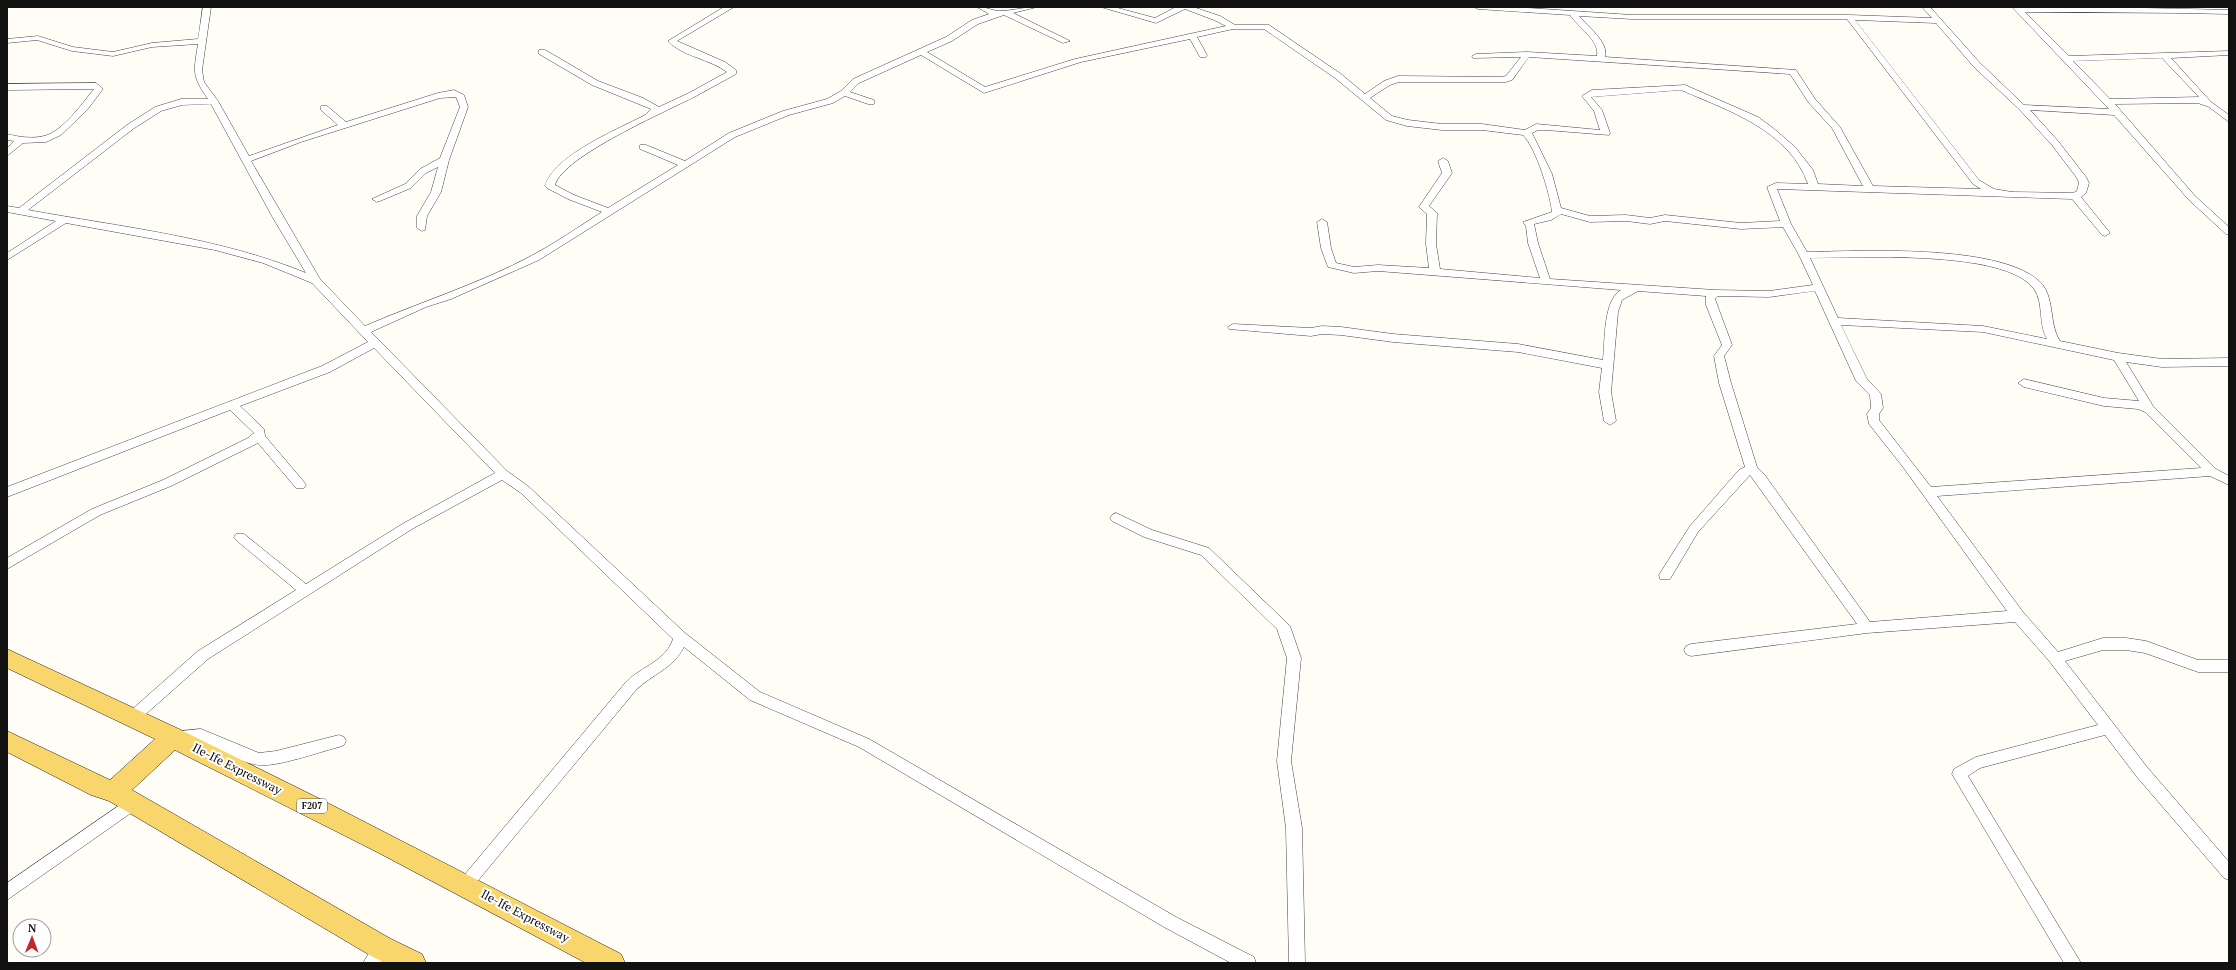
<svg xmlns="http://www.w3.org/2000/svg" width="2236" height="970" viewBox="0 0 2236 970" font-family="'PT Serif',serif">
<rect width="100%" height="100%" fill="#fffdf5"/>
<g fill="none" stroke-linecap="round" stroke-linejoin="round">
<g stroke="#444" stroke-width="1">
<g id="street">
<path d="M 203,7 L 211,7 L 202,70 L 204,82 L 218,101 L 249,156 L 338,125 L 321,110 L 321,106 L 327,106 L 346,122 L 438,93 L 454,90 L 464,95 L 468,107 L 449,160 L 441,192 L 427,216 L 425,230 L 422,231 L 417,228 L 417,216 L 431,192 L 438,167 L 426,173 L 411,188 L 380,201 L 377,202 L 372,199 L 405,184 L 420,169 L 440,158 L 460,107 L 456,97 L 440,98 L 301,142 L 251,161 L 320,279 L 365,326 C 420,302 479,284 531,256 C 556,243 578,227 602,212 L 568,199 L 547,188 L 545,186 C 554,155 617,130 645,115 L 651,109 L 592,85 L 539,54 L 539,50 L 545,50 L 552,54 L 598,81 L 643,98 L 659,107 L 689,93 L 727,72 C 710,59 681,56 668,41 L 724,7 L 734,7 L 677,41 L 725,62 L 736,70 L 736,74 C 723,81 709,89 696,96 C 667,111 563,156 555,185 L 574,195 L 608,208 L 678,165 L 640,149 L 640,145 L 646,145 L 685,161 L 729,133 L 783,111 L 827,99 L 841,91 L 853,79 L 946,37 L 972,20 L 989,14 L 977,7 C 986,7 994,11 999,11 C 1012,11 1024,7 1037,7 L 1013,13 L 1070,41 L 1063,43 L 1004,15 L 978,24 L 952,41 L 927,52 L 985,87 L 1075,59 L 1226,26 L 1214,20 L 1185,9 L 1156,23 L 1101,7 L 1114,7 L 1155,18 L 1176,7 L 1193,7 L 1220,16 L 1235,25 L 1269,25 L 1341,74 L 1365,94 L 1384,81 L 1398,76 L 1502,77 L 1506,76 L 1521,57 L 1473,58 L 1472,56 L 1476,54 L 1527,52 L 1597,56 C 1600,41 1578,27 1570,15 L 1478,9 L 1474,7 L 1514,7 L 1632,15 L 1849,15 L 1932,18 L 1922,7 L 1930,7 L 1980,63 L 2024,105 L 2109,109 L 2012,7 C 2084,7 2157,8 2229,10 L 2229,14 C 2161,12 2093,13 2025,12 L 2069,56 L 2229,51 L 2229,55 L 2171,58 L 2211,102 L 2229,115 L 2229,122 L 2209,107 L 2198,103 L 2115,104 L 2195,196 L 2229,227 L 2229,235 L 2226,234 L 2189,200 L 2114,115 L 2030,110 L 2058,141 L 2086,177 L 2089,183 L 2086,193 L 2081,197 L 2110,233 L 2105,236 L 2102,235 L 2072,199 L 1777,189 L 1791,224 L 1807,252 C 1863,251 1995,244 2038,280 C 2056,295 2048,323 2060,341 L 2118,353 L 2162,359 L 2229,358 L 2229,366 L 2162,367 L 2126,362 L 2153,406 L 2216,469 L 2229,476 L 2229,485 L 2210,476 L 1937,496 L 2023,612 L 2058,652 L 2103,638 L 2126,638 L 2146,641 L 2198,660 L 2229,660 L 2229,672 L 2198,672 L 2145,653 L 2126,650 L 2103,650 L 2065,661 L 2147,767 L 2229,862 L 2229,880 L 2224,878 L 2137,777 L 2105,735 L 1980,768 L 1968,776 L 2081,963 L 2064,963 L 1952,774 L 1954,769 L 1976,757 L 2098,725 L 2050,662 L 2015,622 L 1867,633 L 1691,656 L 1686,654 L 1684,650 L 1686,646 L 1691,644 L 1857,624 L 1750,475 L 1698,532 L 1670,579 L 1660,579 L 1659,575 L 1690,526 L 1739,470 L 1745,467 L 1719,383 L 1714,356 L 1722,345 L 1706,305 L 1706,296 L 1638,291 L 1622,300 L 1618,312 L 1611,392 L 1616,421 L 1610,425 L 1604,421 L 1599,392 L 1602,368 L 1518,352 L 1393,342 L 1341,335 L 1322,334 L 1311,336 L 1229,329 L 1228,327 L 1233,324 L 1311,328 L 1322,326 L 1341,327 L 1393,334 L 1518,344 L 1603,360 C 1605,342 1603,300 1621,290 L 1378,271 L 1354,273 L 1328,267 L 1321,248 L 1317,222 L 1322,219 L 1327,222 L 1331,248 L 1336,263 L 1354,267 L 1378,265 L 1429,268 L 1426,244 L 1427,214 L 1419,207 L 1442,173 L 1438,161 L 1443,158 L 1448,161 L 1452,173 L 1429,206 L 1437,213 L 1436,244 L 1440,269 L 1540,278 L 1528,243 L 1526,226 L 1523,222 L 1552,212 C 1550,193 1536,148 1523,135 L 1482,130 L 1442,130 L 1407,126 L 1386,120 L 1335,78 L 1264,29 L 1233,29 L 1197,37 L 1207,55 L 1206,57 L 1200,57 L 1190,39 L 1081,62 L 984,93 L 921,55 L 859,83 L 850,92 L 874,100 L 874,104 L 868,104 L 845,96 L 833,103 L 789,115 L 735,137 L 539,260 L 451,299 L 426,307 L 371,332 L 507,471 L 529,487 L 685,633 L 760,692 L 869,739 L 1176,917 L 1254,957 L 1256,963 L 1231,963 L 1164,927 L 859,747 L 750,700 L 684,647 C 673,669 652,674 636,690 L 471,889 L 466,891 L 461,889 L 458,884 L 461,879 L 626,682 C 642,666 666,661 673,639 L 521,493 L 502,480 L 412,529 L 208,659 L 138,721 L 133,723 L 128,721 L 126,717 L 128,713 L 198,651 L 296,590 L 236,540 L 234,537 L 236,534 L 244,534 L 306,584 L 404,523 L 495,473 L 374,348 L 330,372 L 240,406 L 264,429 L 265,436 L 304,482 L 306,485 L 304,488 L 296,488 L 258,443 L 171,486 L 100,515 L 7,569 L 7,558 L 92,509 L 163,480 L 248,438 L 254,433 L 230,410 L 7,497 L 7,487 L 322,366 L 368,342 L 312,283 L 263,263 L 215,250 L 66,223 L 7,260 L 7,253 L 56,221 L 7,212 L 7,206 L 19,208 L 127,125 L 155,107 L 181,99 L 208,99 C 191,75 194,71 198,44 L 152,47 L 113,56 L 72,51 L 37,40 L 7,43 L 7,39 L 38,36 L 73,47 L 113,52 L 152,43 L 198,39 ZM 1579,16 L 1632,19 L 1847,19 L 1973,184 L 1981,189 L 1873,186 L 1840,127 L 1815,99 L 1796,70 L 1605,57 C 1609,42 1587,26 1579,16 ZM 1855,20 L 1936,23 L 1974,67 L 2019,109 L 2052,145 L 2077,178 L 2079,183 L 2077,191 L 2073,193 L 2012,192 L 1994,189 L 1979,180 ZM 1529,57 L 1790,74 L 1809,103 L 1832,128 L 1863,186 L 1818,184 L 1813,170 L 1795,147 L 1773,128 L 1758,117 L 1685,85 L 1592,90 L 1582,96 L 1594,111 L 1600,130 L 1536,124 L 1525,130 L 1482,124 L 1442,124 L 1408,120 L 1392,116 L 1370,98 L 1390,85 L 1399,82 L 1506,82 L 1512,80 ZM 2162,58 L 2199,97 L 2110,99 L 2073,61 ZM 1681,90 C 1729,111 1789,130 1808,184 L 1776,183 L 1767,187 L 1780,221 L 1741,223 L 1665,215 L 1650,218 L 1626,215 L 1590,216 L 1561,208 L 1552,174 L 1532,133 L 1538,130 L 1546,130 L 1609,135 L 1610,133 L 1602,110 L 1591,97 ZM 211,104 L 273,218 L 306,273 C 218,237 121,227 28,210 L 133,129 L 161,111 L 182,105 ZM 1561,214 L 1590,222 L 1626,221 L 1650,224 L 1665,221 L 1741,229 L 1783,227 L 1799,255 L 1813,285 L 1769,291 L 1715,290 L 1550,279 L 1538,243 L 1534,224 L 1551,220 ZM 1890,257 C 1925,258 2013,259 2034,289 C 2044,303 2038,324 2047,339 L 1983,326 L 1838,318 L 1810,258 ZM 1815,291 L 1856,381 L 1870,395 L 1871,408 L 1867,414 L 1869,424 L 1903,467 L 2007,611 L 1870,622 L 1764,474 L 1757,467 L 1731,383 L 1724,356 L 1732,345 L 1715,299 L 1718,296 L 1769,297 ZM 1841,325 L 1983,332 L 2114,360 L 2139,401 L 2104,398 L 2024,379 L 2018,383 L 2024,387 L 2104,406 L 2138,409 L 2145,412 L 2201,468 L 1931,487 L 1879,420 L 1879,414 L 1883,408 L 1881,394 L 1867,379 Z"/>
<path d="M 96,83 L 103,89 L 87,110 L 61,135 L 46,142 L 23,143 L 7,156 L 7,148 L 14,141 L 7,140 L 7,134 C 18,137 33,139 44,136 C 62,132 83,103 94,89 L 7,90 L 7,84 Z"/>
<path d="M 1116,513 L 1152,530 L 1209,548 L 1290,626 L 1301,658 L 1291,761 L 1302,828 L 1305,963 L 1289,963 L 1286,828 L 1277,761 L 1287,658 L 1277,629 L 1201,555 L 1144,537 L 1112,521 L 1110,518 L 1112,515 Z"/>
<path d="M 201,729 L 259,753 L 276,751 L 339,735 L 344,737 L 346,741 L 344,745 L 339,747 C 319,752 278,767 259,765 C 239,763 220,749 202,742 C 193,739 182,744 172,740 L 170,736 L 172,732 Z"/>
<path d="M 133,796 L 138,798 L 140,803 L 138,808 L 7,900 L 7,883 Z"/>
<path d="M 382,940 L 388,942 L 390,948 L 381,963 L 363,963 L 376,942 Z"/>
</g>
</g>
<g stroke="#222" stroke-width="1">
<path id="primary" d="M 7,649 L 181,730 L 320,799 L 621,954 L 625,963 L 586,963 L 379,853 L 175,750 L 132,790 L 391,939 L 422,954 L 426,963 L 385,963 L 373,957 L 109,801 L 91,795 L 7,752 L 7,731 L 110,780 L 155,739 L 7,668 Z"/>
</g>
<use href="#street" fill="#fff" fill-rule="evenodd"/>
<use href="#primary" fill="#f9d66b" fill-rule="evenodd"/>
</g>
<g text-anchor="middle" stroke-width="4" stroke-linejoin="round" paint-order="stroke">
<rect fill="#fff" stroke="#585858" stroke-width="1" x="297" y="799" width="30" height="14" rx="3"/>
<g font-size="9" font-weight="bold" fill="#111">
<text x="312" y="809">F207</text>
</g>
<g font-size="12" fill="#111" stroke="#fff">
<text transform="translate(237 769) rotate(27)" y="4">Ile-Ife Expressway</text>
<text transform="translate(525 916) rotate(28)" y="4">Ile-Ife Expressway</text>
</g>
</g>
<rect width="2236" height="970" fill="none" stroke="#111111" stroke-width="16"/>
<g transform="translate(32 938) rotate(1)"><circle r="19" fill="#ffffff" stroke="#a0a0a0"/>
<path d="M0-3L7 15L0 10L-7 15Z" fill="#c4262e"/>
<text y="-6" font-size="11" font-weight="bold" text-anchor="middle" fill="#111111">N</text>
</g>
</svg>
